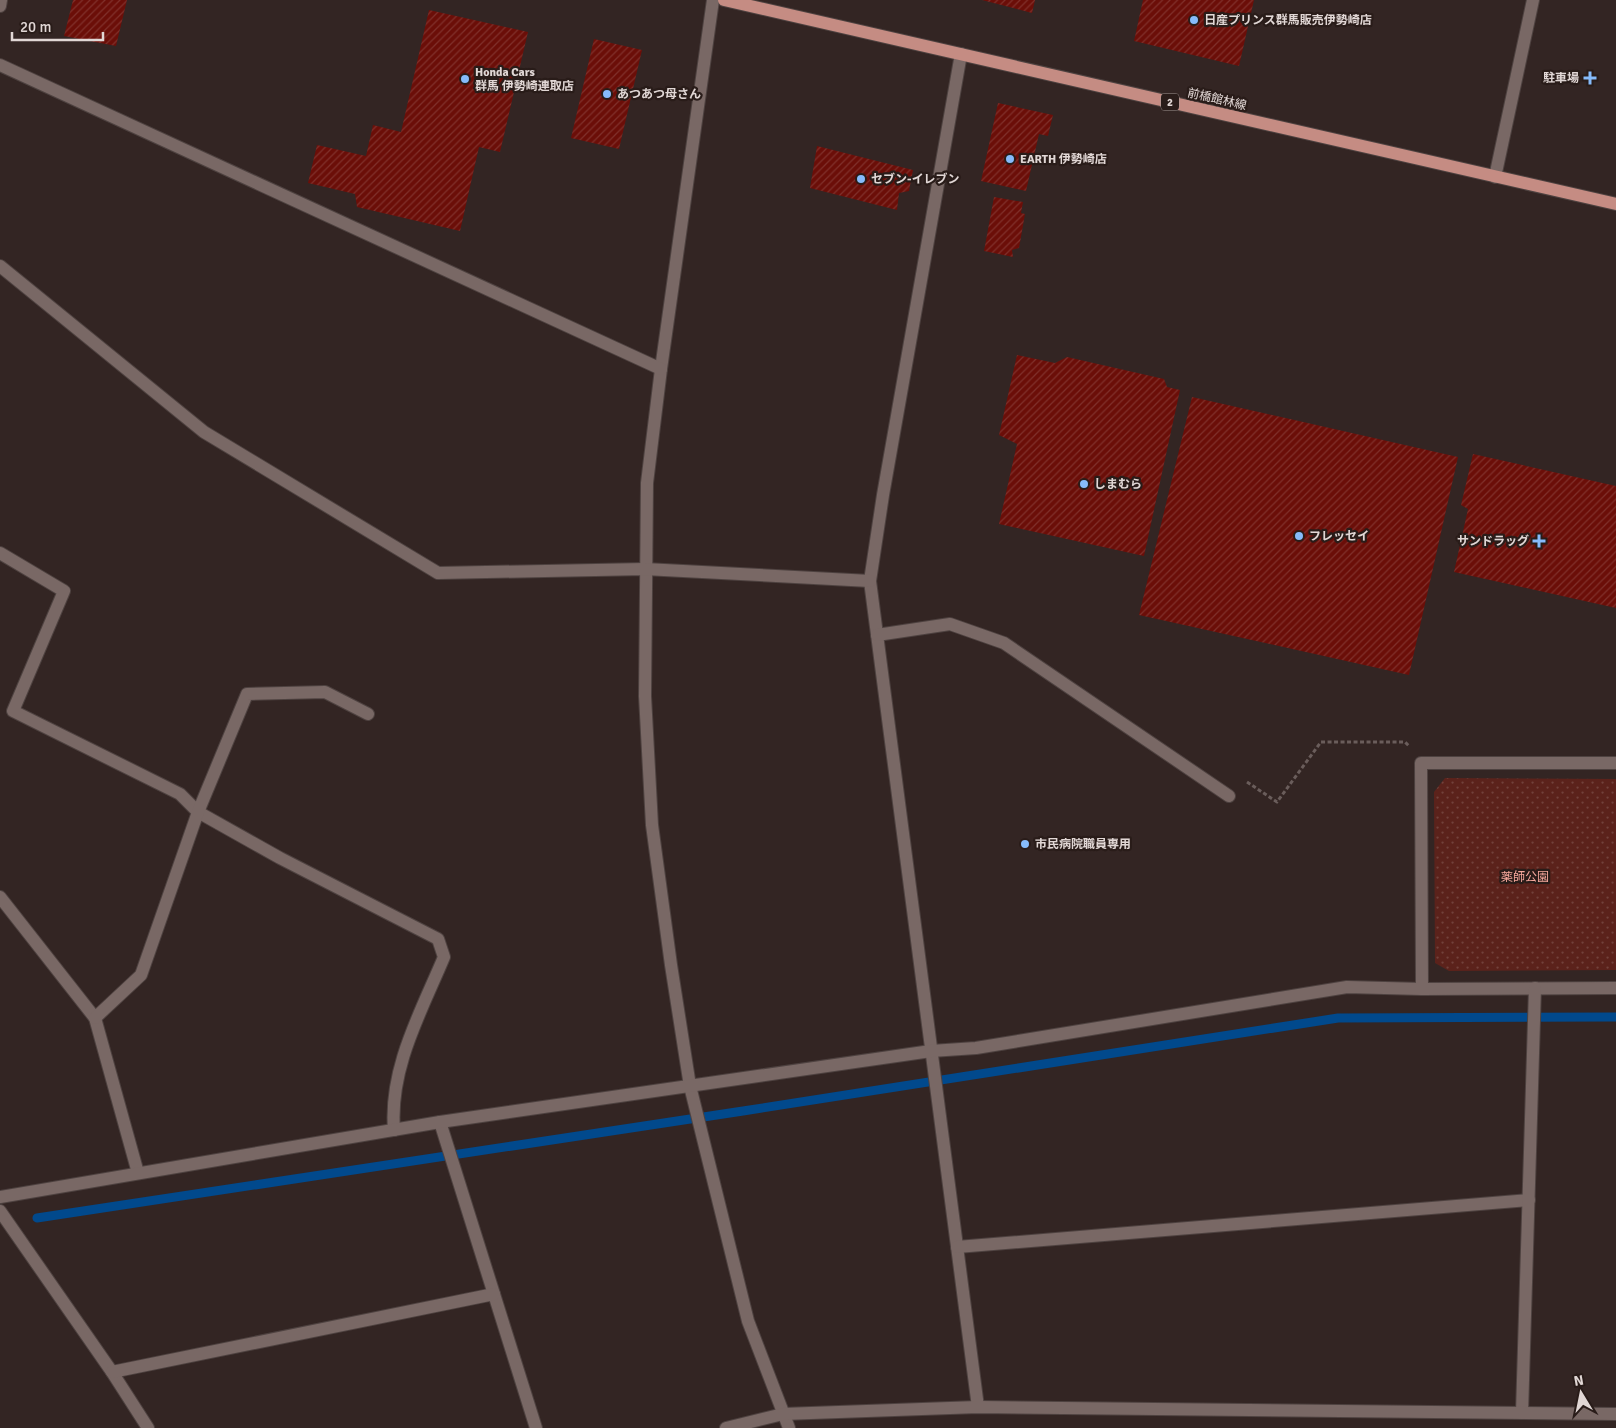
<svg xmlns="http://www.w3.org/2000/svg" width="1616" height="1428" viewBox="0 0 1616 1428" font-family="Signika,'Noto Sans JP',sans-serif">
<defs>
<pattern id="grass-dots" width="8" height="8" patternUnits="userSpaceOnUse" patternTransform="scale(1.25)"><rect width="8" height="8" fill="#5b221b"/><path d="M2 2h.1M6 6h.1" fill="none" stroke="#72413b" stroke-width="1.8" stroke-linecap="round"/></pattern>
<pattern id="building-hatch" width="6" height="6" patternUnits="userSpaceOnUse" patternTransform="scale(1.25)"><rect width="6" height="6" fill="#6b0e08"/><path d="M-1 1l2-2M0 6l6-6M5 7l2-2" fill="none" stroke="#80302b"/></pattern>
</defs>
<rect width="100%" height="100%" fill="#332523"/>
<path fill="url(#grass-dots)" d="M 1445,778 L 1616,779 L 1616,970 L 1449,971 L 1435,963 L 1434,792 Z"/>
<g fill="none" stroke-linecap="round" stroke-linejoin="round">
<path stroke="#01498c" stroke-width="9" d="M 37,1218 L 743,1111 L 1338,1018 L 1616,1017"/>
</g>
<g fill="url(#building-hatch)">
<path d="M 73,0 L 127,0 L 116,46 L 64,36 Z"/>
<path d="M 982,0 L 1035,0 L 1032,13 Z"/>
<path d="M 1143,0 L 1254,0 L 1239,66 L 1134,41 Z"/>
<path d="M 429,10 L 528,32 L 500,152 L 479,147 L 460,231 L 357,207 L 355,194 L 308,183 L 317,145 L 366,156 L 373,125 L 401,132 Z"/>
<path d="M 594,39 L 642,50 L 619,149 L 571,138 Z"/>
<path d="M 998,103 L 1053,115 L 1048,136 L 1039,134 L 1026,191 L 981,181 Z"/>
<path d="M 817,146 L 913,170 L 909,191 L 899,193 L 897,210 L 810,188 Z"/>
<path d="M 994,197 L 1023,202 L 1021,213 L 1025,214 L 1019,248 L 1012,250 L 1013,257 L 984,251 Z"/>
<path d="M 1017,355 L 1055,363 L 1067,357 L 1164,379 L 1167,387 L 1180,390 L 1144,556 L 999,524 L 1017,444 L 999,435 Z"/>
<path d="M 1192,397 L 1458,457 L 1409,675 L 1139,615 Z"/>
<path d="M 1473,454 L 1616,486 L 1616,608 L 1454,572 L 1468,509 L 1461,505 Z"/>
</g>
<g fill="none" stroke-linecap="round" stroke-linejoin="round">
<g stroke="#4e4240" stroke-width="14">
<g id="minor">
<path d="M 713,0 L 661,369 L 647,483 L 645,696 L 652,825 L 671,965 L 690,1086 L 748,1321 L 789,1428"/>
<path d="M 0,6 L 1,0"/>
<path d="M 961,54 L 883,495 L 870,581 L 978,1407"/>
<path d="M 0,65 L 661,369"/>
<path d="M 1495,177 L 1533,0"/>
<path d="M 0,266 L 204,432 L 438,573 L 645,569 L 870,581"/>
<path d="M 0,553 L 64,591 L 13,711 L 180,794 L 198,812 L 280,858 L 438,939 L 444,957 C 421,1012 389,1068 394,1130"/>
<path d="M 877,635 L 950,624 L 1004,643 L 1229,796"/>
<path d="M 0,897 L 95,1018 L 138,1173"/>
<path d="M 1422,989 L 1421,763 L 1616,763"/>
<path d="M 95,1018 L 141,975 L 198,812 L 247,694 L 325,692 L 368,714"/>
<path d="M 440,1122 L 536,1428"/>
<path d="M 0,1197 L 440,1122 L 931,1051 L 976,1048 L 1347,987 L 1422,989 L 1616,988"/>
<path d="M 0,1211 L 112,1372 L 148,1428"/>
<path d="M 957,1247 L 1529,1200"/>
<path d="M 112,1372 L 494,1294"/>
<path d="M 1522,1413 L 1535,988"/>
<path d="M 726,1428 L 783,1414 L 978,1407 L 1616,1414"/>
</g>
</g>
<g stroke="#4e4240" stroke-width="14">
<path id="major" d="M 724,0 L 1616,204"/>
</g>
<path stroke="#6a5d5b" stroke-width="3" stroke-dasharray="4 2.5" stroke-linecap="butt" d="M 1247,782 L 1277,802 L 1321,742 L 1405,742 L 1409,746"/>
<use href="#minor" stroke="#796865" stroke-width="12"/>
<use href="#major" stroke="#c58c83" stroke-width="12"/>
</g>
<g fill="#86bbfb" stroke="#291c19" stroke-width="2">
<circle cx="1194" cy="20" r="5"/>
<path d="M1587.5 70.5h5v5h5v5h-5v5h-5v-5h-5v-5h5z"/>
<circle cx="465" cy="79" r="5"/>
<circle cx="607" cy="94" r="5"/>
<circle cx="1010" cy="159" r="5"/>
<circle cx="861" cy="179" r="5"/>
<circle cx="1084" cy="484" r="5"/>
<circle cx="1299" cy="536" r="5"/>
<path d="M1536.5 533.5h5v5h5v5h-5v5h-5v-5h-5v-5h5z"/>
<circle cx="1025" cy="844" r="5"/>
</g>
<g text-anchor="middle" stroke-width="4.5" stroke-linejoin="round" paint-order="stroke">
<rect fill="#291c19" stroke="#aa9f9d" stroke-width="1" x="1161" y="93.5" width="18" height="17" rx="4"/>
<g font-size="11" font-weight="bold" fill="#e1d7d5">
<text x="1170" y="106">2</text>
</g>
<g font-size="12" font-weight="bold" fill="#e1d7d5" stroke="#291c19" text-anchor="start">
<text x="1204" y="24">日産プリンス群馬販売伊勢崎店</text>
<text x="475" y="76">Honda Cars<tspan x="475" dy="14">群馬 伊勢崎連取店</tspan></text>
<text x="1579" y="82" text-anchor="end">駐車場</text>
<text x="617" y="98">あつあつ母さん</text>
<text x="1020" y="163">EARTH 伊勢崎店</text>
<text x="871" y="183">セブン-イレブン</text>
<text x="1094" y="488">しまむら</text>
<text x="1309" y="540">フレッセイ</text>
<text x="1529" y="545" text-anchor="end">サンドラッグ</text>
<text x="1035" y="848">市民病院職員専用</text>
</g>
<g font-size="12" fill="#e1d7d5" stroke="#291c19">
<text transform="translate(1217 99) rotate(13)" y="4">前橋館林線</text>
</g>
<g font-size="12" fill="#f7a99d" stroke="#291c19">
<text x="1525" y="881">薬師公園</text>
</g>
</g>
<g transform="translate(1581 1393) rotate(350)" stroke="#291c19" stroke-width="4" paint-order="stroke">
<path d="M0-4L9 19L0 12L-9 19Z" fill="#e1d7d5"/>
<text y="-8" font-size="14" font-weight="bold" text-anchor="middle" fill="#e1d7d5">N</text>
</g>
<path d="M12 32v8h91v-8" fill="none" stroke="#e1d7d5" stroke-width="2.5"/>
<text x="20" y="32" font-size="15" fill="#e1d7d5" stroke="#291c19" stroke-width="4" paint-order="stroke">20 m</text>
</svg>
